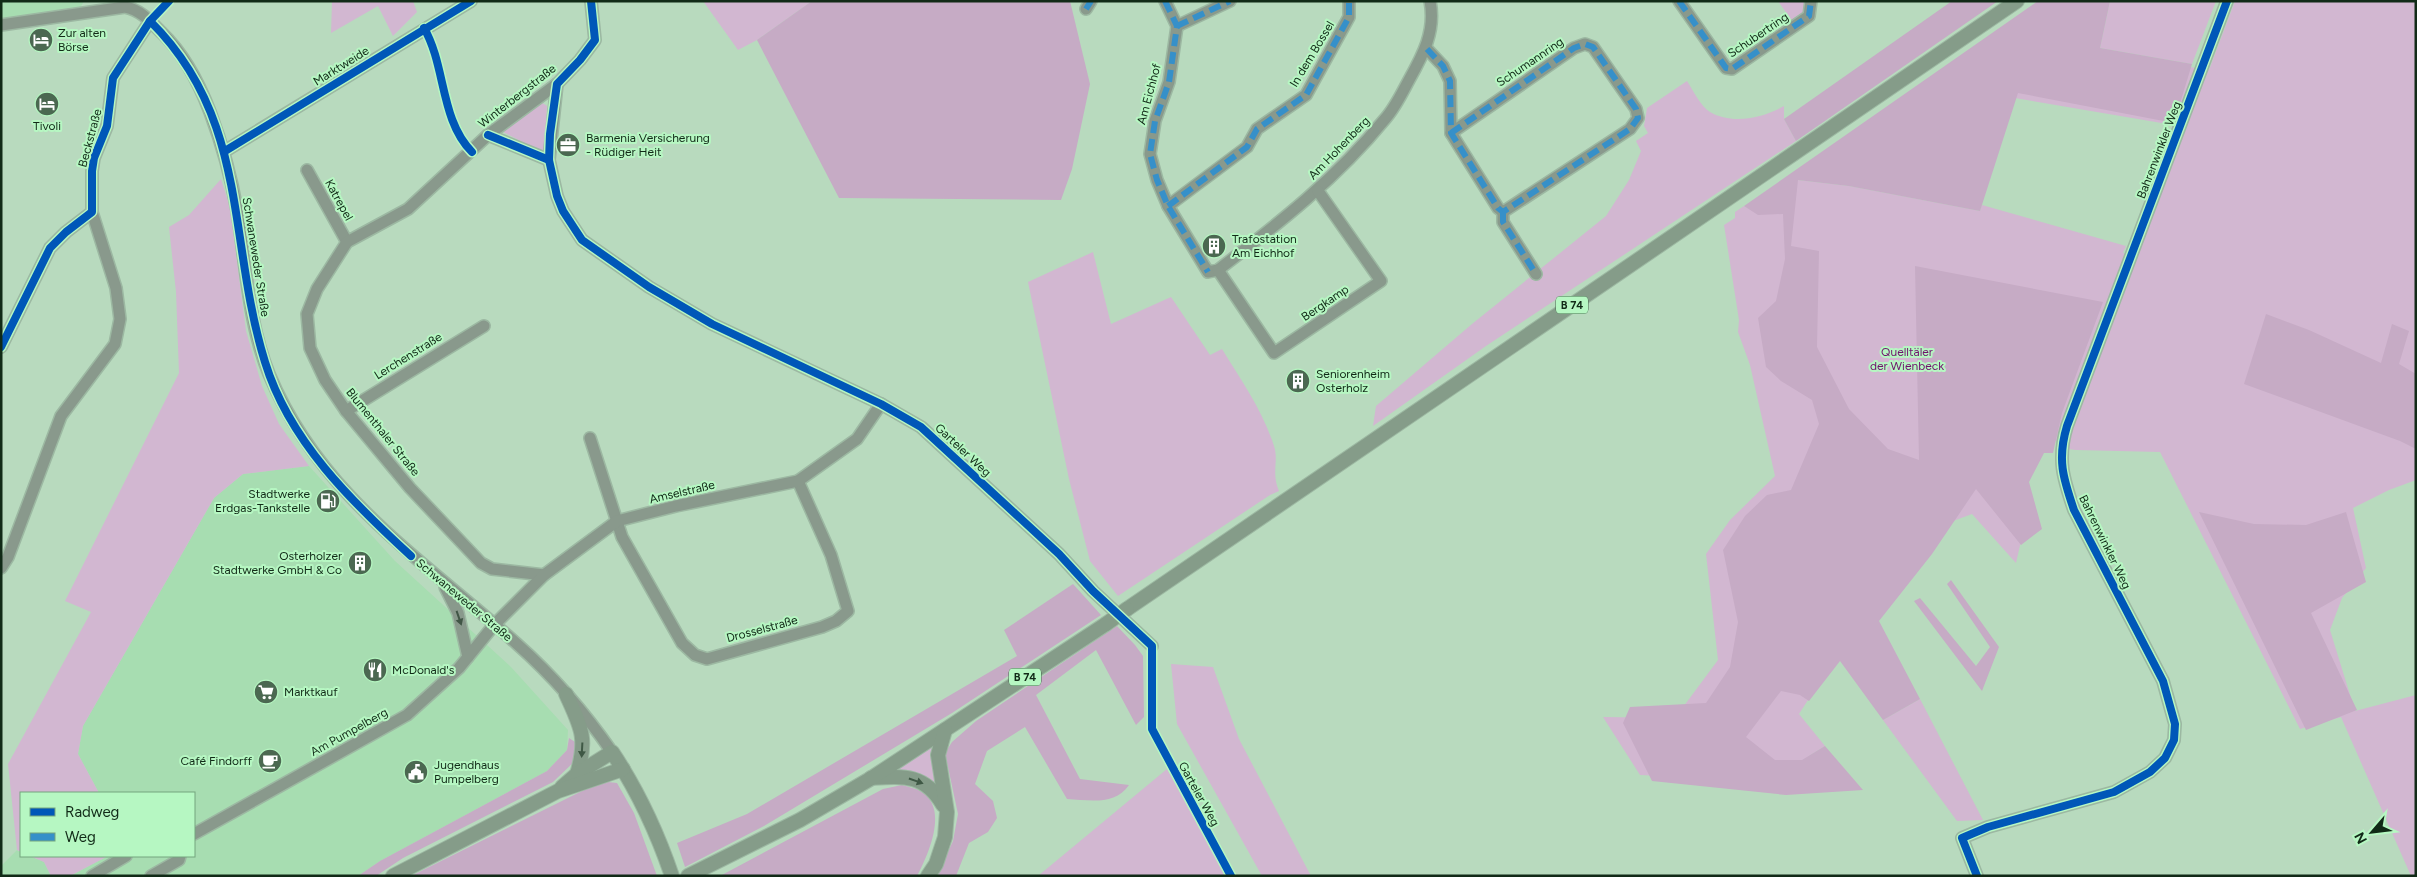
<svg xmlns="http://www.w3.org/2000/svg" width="2417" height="877" viewBox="0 0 2417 877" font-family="Figtree,sans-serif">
<rect width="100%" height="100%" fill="#b8dabe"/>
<g fill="#a7ddb1">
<path d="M 1,1 L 84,1 L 80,8 L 1,20 Z"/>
<path d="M 309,466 L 395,561 L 511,667 L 568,730 L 567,750 L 547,771 L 380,861 L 358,876 L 70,876 L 108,856 L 194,856 L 194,793 L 99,793 L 78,754 L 83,726 L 214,498 L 243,474 Z"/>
<path d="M 17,850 L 21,852 L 21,856 L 30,856 L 44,862 L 51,876 L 1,876 L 1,866 Z"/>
</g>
<g fill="#d2b7d1">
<path d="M 332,1 L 413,1 L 417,12 L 393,36 L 378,6 L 331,33 Z"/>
<path d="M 703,1 L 812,1 L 757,40 L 738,50 Z"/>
<path d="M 1778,1 L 1805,1 L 1803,13 L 1792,21 Z"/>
<path d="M 2110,1 L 2216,1 L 2192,64 L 2100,48 Z"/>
<path d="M 2235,1 L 2416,1 L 2416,480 L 2389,490 L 2353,508 L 2366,568 L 2342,598 L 2330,630 L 2355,711 L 2416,695 L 2416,876 L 2411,876 L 2341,717 L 2300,729 L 2160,452 L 2076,450 L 2068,449 L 2069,446 L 2043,435 L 2013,491 L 2026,519 L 2016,563 L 1972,514 L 1953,521 L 1808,700 L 1799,714 L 1825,746 L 1809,756 L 1831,784 L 1640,775 L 1603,717 L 1675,718 L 1718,660 L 1706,554 L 1730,520 L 1775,476 L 1750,365 L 1738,332 L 1739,320 L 1724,225 L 1735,218 L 1735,212 L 1744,206 L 1749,209 L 1798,180 L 1849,186 L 1980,211 L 1982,205 L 2126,246 L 2123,253 L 2137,255 L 2185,127 L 1939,85 L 2015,40 L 2209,70 Z"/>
<path d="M 1687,81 C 1693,90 1701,107 1710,112 C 1732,125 1763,118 1784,106 L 1784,119 L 1796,141 L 1486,346 L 1373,426 L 1376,406 L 1472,324 L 1606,216 L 1629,180 L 1641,151 L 1636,141 L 1648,133 L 1644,126 L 1647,108 Z"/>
<path d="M 541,102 L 547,106 L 544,153 L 501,131 Z"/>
<path d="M 221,179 L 230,207 L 246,331 L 262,386 L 279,424 L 309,466 L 243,474 L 214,498 L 83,726 L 78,754 L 99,793 L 21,793 L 21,852 L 17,850 L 8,764 L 91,612 L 65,601 L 179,373 L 176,292 L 169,227 L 189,215 Z"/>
<path d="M 1093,252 L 1111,324 L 1171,297 L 1210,355 L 1222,349 C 1241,380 1263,411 1274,446 C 1279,461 1271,473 1279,491 L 1270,495 L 1118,596 L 1090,561 L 1069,479 L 1028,282 Z"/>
<path d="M 1171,664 L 1213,667 L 1239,739 L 1311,876 L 1262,876 L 1177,724 Z"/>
<path d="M 1920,699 L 1983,820 L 1957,821 L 1883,720 Z"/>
<path d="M 934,746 L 941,791 L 900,771 L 900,768 Z"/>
<path d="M 1167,769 L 1226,876 L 1038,876 Z"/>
<path d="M 30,856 L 108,856 L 70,876 L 51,876 L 44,862 Z"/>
</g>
<g fill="#c6abc5">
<path d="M 812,1 L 1070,1 L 1090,84 L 1072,169 L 1061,200 L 839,198 L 757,40 Z"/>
<path d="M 1952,1 L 1998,1 L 1796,141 L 1784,119 Z"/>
<path d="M 2038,1 L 2110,1 L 2100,48 L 2192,64 L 2174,123 L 2018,93 L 1980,211 L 1849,186 L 1798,180 L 1791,246 L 1819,251 L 1817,347 L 1849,409 L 1888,449 L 1919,460 L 1915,266 L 2103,302 L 2062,413 L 2053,453 L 2044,453 L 2029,482 L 2042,529 L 2021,545 L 1976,489 L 1932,554 L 1879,621 L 1920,699 L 1883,720 L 1840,661 L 1809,701 L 1800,695 L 1781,691 L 1746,737 L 1775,760 L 1802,760 L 1825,746 L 1863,790 L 1786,795 L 1652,781 L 1623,723 L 1630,707 L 1706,703 L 1730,667 L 1738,622 L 1723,550 L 1745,516 L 1767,495 L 1791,490 L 1819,424 L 1812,400 L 1781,381 L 1766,367 L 1758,318 L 1776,301 L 1785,259 L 1783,214 L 1758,215 L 1744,206 Z"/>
<path d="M 2266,314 L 2309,330 L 2381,363 L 2392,324 L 2409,331 L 2399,364 L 2416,374 L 2416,449 L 2400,441 L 2244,384 Z"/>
<path d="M 2199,512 L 2254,524 L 2306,525 L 2346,512 L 2366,582 L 2311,613 L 2357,710 L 2306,730 Z"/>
<path d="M 1951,580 L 1999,647 L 1982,691 L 1914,601 L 1920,598 L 1976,666 L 1990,647 L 1947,584 Z"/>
<path d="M 1073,584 L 1101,615 L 952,713 L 764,826 L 685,867 L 677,843 L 747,814 L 1017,656 L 1004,630 Z"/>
<path d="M 1117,626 L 1135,645 L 1143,656 L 1144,717 L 1136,725 L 1096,650 L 1036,695 L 1080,779 L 1129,785 C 1115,806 1089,800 1067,799 L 1025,727 L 987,751 L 975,784 L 993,801 L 997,818 L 988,832 L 969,843 L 956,876 L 937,876 L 953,841 L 958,814 L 945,753 L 952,742 L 976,721 Z"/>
<path d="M 569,738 L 578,744 L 575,761 L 553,782 L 403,858 L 376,876 L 358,876 L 380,861 L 547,771 L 567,750 Z"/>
<path d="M 608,782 L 617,783 L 634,813 L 657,876 L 411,876 L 586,789 Z"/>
<path d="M 902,785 C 908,787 915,788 920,791 C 950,807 928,855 917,876 L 720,876 L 883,789 Z"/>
</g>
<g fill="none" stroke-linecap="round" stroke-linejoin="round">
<g stroke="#9cb8a2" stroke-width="14">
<g id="minor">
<path d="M 1165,1 L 1177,26 L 1169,82 L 1155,121 L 1150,154 L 1157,180 L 1168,206 L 1208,272 L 1218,270 C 1278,224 1337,178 1385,119 C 1395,108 1402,93 1409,80 C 1423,55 1436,31 1430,1"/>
<path d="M 1679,1 L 1726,68 L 1732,69 L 1809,16 L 1811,1"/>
<path d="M 1086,9 L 1091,1"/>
<path d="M 1,25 L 125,7 C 141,10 151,22 162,33 C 184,54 199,83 210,112 C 222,144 231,176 237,210 C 246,264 248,322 269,374 C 320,496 423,560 517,644 C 553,676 585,713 612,752"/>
<path d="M 1177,26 L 1230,1"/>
<path d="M 1427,49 L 1443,66 L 1450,81 L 1451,133 L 1498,208 L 1503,212"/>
<path d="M 557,84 L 549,160 L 557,196 L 563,211 L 582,240 L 649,287 L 712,324 L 881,404 L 921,427 L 1059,554 L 1093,591 L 1152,646"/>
<path d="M 1451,133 L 1574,48 L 1585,44 L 1593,47 L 1636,109 L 1638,118 L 1630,129 L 1503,212"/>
<path d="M 488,135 L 549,160"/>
<path d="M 225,151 L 471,1"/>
<path d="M 307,170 L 347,242"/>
<path d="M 1168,206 L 1247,147 L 1257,129 L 1306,95 L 1349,17 L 1349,1"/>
<path d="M 1503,212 L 1503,222 L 1536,274"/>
<path d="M 1218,270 L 1274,353 L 1381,281 L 1318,191"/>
<path d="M 1,347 L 50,248 L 66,232 L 92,212"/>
<path d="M 346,411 L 484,326"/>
<path d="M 590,438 L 622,537 L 682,643 L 695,655 L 707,659 L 822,627 L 836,621 L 848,611 L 831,555 L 798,481"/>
<path d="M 1,568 L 8,557 L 61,416 L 115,344 L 120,319 L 116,288 L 92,212 L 92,171 L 94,158 L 107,126 L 113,78 L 150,21"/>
<path d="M 544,575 L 492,569 L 481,563 L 410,488 L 346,411 L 325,380 L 310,348 L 307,314 L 317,289 L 347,242 L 408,209 L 488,135 L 557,84 L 580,60 L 595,40 L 591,1"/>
<path d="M 445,587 L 458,613 L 468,657"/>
<path d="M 194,834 L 407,715 L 459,668 L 494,625 L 544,575 L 617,521 L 676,506 L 798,481 L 857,439 L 881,404"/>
<path d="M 92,876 L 126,856"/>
<path d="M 151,876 L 179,860 L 180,856"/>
<path d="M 1977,876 L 1962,838 L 1988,827 L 2114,792 L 2150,772 L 2165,758 L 2174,740 L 2175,724 L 2163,681 L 2074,510 C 2063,478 2057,459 2067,426 L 2227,1"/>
</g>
</g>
<g stroke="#9cb8a2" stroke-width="16">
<g id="major">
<path d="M 1127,609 L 2017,1"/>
<path d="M 566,694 C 581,727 588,738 577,774"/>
<path d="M 871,778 C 904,776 925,774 943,805"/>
<path d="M 562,787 L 577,774 L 612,752 C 638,791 657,832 672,876"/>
<path d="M 393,876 L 558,791 L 623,769"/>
<path d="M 688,876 L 800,820 L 870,779 L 1106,624"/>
<path d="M 928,876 L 936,864 L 945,837 L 947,812 L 938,755 L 945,730"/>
</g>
</g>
<use href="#minor" stroke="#89998c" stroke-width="11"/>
<use href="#major" stroke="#859c89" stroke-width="14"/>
<g stroke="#9cb8a2" stroke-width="16" stroke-linecap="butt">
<path id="major-bridge" d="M 1106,624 L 1127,609"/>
</g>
<use href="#major-bridge" stroke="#859c89" stroke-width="14"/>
<g stroke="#3690c9" stroke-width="6" stroke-dasharray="12 6" stroke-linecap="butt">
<path d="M 1165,1 L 1177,26 L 1169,82 L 1155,121 L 1150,154 L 1157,180 L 1168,206 L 1208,272"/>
<path d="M 1679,1 L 1726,68 L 1732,69 L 1809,16 L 1811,1"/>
<path d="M 1086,9 L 1091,1"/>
<path d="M 1177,26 L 1230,1"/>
<path d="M 1427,49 L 1443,66 L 1450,81 L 1451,133 L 1498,208 L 1503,212"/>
<path d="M 1451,133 L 1574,48 L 1585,44 L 1593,47 L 1636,109 L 1638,118 L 1630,129 L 1503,212"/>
<path d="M 1168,206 L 1247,147 L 1257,129 L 1306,95 L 1349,17 L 1349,1"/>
<path d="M 1503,212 L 1503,222 L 1536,274"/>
</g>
<g stroke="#b6f7c2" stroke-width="11">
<g id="cycleway">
<path d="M 591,1 L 595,40 L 580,60 L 557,84 L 550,134 L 549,160 L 557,196 L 563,211 L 582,240 L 649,287 L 712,324 L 881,404 L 921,427 L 1059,554 L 1093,591 L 1152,646 L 1152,729 L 1231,876"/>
<path d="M 150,21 C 250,120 227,240 265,362 C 289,441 352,502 411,556"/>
<path d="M 424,28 C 446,66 440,120 472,152"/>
<path d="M 488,135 L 549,160"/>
<path d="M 225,151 L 471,1"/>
<path d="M 1,347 L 50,248 L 66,232 L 92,212 L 92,171 L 94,158 L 107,126 L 113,78 L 150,21 L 169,1"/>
<path d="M 1977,876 L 1962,838 L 1988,827 L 2114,792 L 2150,772 L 2165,758 L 2174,740 L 2175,724 L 2163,681 L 2074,510 C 2063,478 2057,459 2067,426 L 2227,1"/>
</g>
</g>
<use href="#cycleway" stroke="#0057b8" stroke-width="8"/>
</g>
<defs><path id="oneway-solid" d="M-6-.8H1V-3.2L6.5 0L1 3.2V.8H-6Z" transform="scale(1.25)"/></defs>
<use fill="#415646" href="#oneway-solid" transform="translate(459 618) rotate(71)"/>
<g fill="#3f5845">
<use href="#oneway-solid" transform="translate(582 750) rotate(93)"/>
<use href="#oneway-solid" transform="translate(916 781) rotate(19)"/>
</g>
<defs>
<g id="hotel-disc" transform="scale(1.25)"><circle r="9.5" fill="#4b6851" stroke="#b6f7c2"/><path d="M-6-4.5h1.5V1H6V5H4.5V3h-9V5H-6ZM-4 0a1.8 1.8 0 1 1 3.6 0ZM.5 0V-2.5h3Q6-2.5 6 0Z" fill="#fff"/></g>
<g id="office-disc" transform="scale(1.25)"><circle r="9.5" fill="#4b6851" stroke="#b6f7c2"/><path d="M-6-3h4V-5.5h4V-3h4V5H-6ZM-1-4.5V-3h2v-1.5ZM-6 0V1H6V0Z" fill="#fff"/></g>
<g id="building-disc" transform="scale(1.25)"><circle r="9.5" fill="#4b6851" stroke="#b6f7c2"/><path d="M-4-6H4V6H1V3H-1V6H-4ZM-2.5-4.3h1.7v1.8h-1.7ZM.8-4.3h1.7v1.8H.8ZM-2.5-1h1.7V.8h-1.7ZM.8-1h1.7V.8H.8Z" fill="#fff"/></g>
<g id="fuel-disc" transform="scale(1.25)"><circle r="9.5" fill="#4b6851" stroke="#b6f7c2"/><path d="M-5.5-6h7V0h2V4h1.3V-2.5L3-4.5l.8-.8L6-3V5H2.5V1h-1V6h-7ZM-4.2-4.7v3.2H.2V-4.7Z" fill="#fff"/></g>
<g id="restaurant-disc" transform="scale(1.25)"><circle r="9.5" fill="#4b6851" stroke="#b6f7c2"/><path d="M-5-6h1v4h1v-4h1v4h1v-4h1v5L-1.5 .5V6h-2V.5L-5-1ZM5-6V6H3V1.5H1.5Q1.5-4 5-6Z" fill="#fff"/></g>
<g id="supermarket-disc" transform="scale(1.25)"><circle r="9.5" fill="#4b6851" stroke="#b6f7c2"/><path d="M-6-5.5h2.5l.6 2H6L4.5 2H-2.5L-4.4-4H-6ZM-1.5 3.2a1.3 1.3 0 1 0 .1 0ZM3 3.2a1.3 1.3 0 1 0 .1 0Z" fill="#fff"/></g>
<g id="cafe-disc" transform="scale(1.25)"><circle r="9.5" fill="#4b6851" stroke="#b6f7c2"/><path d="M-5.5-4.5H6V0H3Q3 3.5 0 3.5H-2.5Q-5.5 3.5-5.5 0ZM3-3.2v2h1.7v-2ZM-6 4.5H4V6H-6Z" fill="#fff"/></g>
<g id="civic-disc" transform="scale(1.25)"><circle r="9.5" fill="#4b6851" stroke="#b6f7c2"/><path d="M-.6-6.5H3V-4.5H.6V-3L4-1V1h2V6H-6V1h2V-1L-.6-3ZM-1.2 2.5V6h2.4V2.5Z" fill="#fff"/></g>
</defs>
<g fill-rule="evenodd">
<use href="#hotel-disc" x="41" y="40"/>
<use href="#hotel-disc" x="47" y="104"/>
<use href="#office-disc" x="568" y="145"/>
<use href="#building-disc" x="1214" y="246"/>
<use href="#building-disc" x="1298" y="381"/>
<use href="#fuel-disc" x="328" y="501"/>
<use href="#building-disc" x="360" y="563"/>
<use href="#restaurant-disc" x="375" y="670"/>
<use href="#supermarket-disc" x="266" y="692"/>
<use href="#cafe-disc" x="270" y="761"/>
<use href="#civic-disc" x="416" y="772"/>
</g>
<g text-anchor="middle" stroke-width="4" stroke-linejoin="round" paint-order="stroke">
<g fill="#b6f7c2" stroke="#42684a" stroke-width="1">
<rect x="1556" y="296.5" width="32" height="17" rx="4"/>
<rect x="1009" y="668.5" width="32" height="17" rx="4"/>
</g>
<g font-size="11" font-weight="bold" fill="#112a17">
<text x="1572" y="309">B 74</text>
<text x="1025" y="681">B 74</text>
</g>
<g font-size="12" fill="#112a17" stroke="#b6f7c2" text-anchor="start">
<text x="58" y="37">Zur alten<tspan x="58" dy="14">Börse</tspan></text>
<text x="47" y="130" text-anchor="middle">Tivoli</text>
<text x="586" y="142">Barmenia Versicherung<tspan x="586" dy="14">- Rüdiger Heit</tspan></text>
<text x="1232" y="243">Trafostation<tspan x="1232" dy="14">Am Eichhof</tspan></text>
<text x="1316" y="378">Seniorenheim<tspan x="1316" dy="14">Osterholz</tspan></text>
<text x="310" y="498" text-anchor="end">Stadtwerke<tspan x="310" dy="14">Erdgas-Tankstelle</tspan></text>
<text x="342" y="560" text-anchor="end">Osterholzer<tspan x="342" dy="14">Stadtwerke GmbH &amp; Co</tspan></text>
<text x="392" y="674">McDonald's</text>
<text x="284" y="696">Marktkauf</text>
<text x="252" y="765" text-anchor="end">Café Findorff</text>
<text x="434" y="769">Jugendhaus<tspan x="434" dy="14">Pumpelberg</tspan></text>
</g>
<g font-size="12" fill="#112a17" stroke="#b6f7c2">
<text transform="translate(1758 35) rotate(-34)" y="4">Schubertring</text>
<text transform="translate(1312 54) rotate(-59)" y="4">In dem Bossel</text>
<text transform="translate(1530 62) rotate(-34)" y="4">Schumannring</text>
<text transform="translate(341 66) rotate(-32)" y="4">Marktweide</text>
<text transform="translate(1149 94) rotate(-75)" y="4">Am Eichhof</text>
<text transform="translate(517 96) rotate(-38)" y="4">Winterbergstraße</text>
<text transform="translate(90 138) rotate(-75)" y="4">Beckstraße</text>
<text transform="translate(1339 148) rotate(-46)" y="4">Am Hohenberg</text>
<text transform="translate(2159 150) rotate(-69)" y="4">Bahrenwinkler Weg</text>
<text transform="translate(339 200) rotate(61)" y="4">Katrepel</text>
<text transform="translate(256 257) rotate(81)" y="4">Schwaneweder Straße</text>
<text transform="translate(1325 303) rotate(-34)" y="4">Bergkamp</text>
<text transform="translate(408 356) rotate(-32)" y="4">Lerchenstraße</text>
<text transform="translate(383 432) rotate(51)" y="4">Blumenthaler Straße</text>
<text transform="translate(963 450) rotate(43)" y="4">Garteler Weg</text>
<text transform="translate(682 492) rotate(-13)" y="4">Amselstraße</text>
<text transform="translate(2105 542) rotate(64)" y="4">Bahrenwinkler Weg</text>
<text transform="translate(464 600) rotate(40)" y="4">Schwaneweder Straße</text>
<text transform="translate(762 629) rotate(-15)" y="4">Drosselstraße</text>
<text transform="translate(349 732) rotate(-29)" y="4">Am Pumpelberg</text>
<text transform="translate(1199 794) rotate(61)" y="4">Garteler Weg</text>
</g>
<g font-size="12" fill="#70116d" stroke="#b6f7c2">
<text x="1907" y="356">Quelltäler<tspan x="1907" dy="14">der Wienbeck</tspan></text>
</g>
</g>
<rect width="2417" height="877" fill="none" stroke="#112a17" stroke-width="5"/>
<rect x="20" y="792" width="175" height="65" fill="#b6f7c2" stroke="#74a57e"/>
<rect x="30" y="808" width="25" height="8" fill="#0057b8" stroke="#74a57e"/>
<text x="65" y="817" font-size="15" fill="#112a17">Radweg</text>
<rect x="30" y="833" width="25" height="8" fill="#3690c9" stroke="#74a57e"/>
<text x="65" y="842" font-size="15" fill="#112a17">Weg</text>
<g transform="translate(2372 832) rotate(242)" stroke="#b6f7c2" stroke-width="4" paint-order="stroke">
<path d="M0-4L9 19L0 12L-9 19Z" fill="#112a17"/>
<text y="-8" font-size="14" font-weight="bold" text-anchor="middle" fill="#112a17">N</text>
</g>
</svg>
